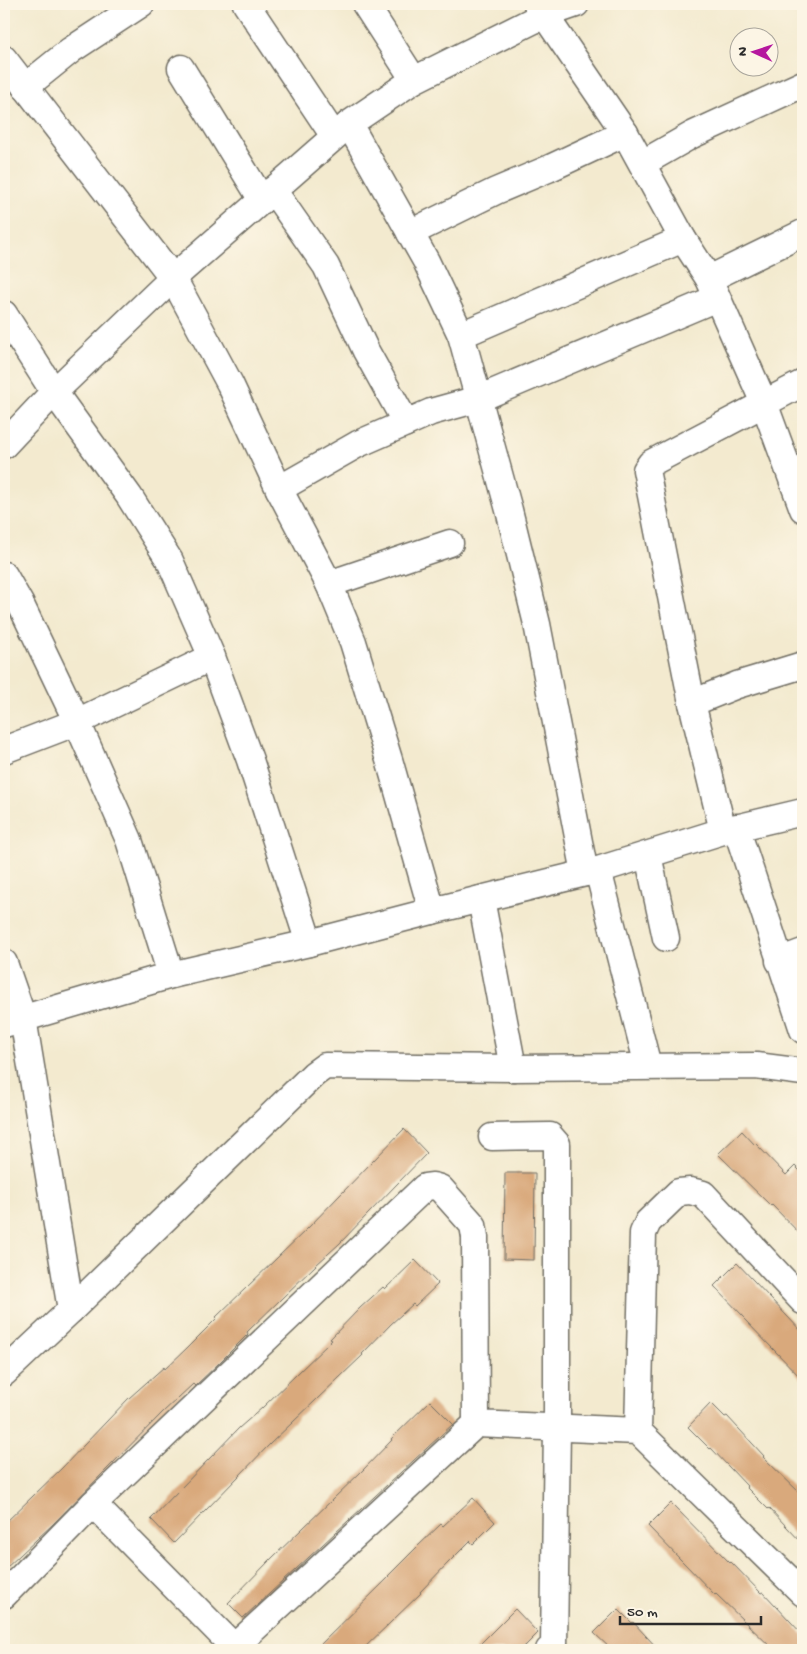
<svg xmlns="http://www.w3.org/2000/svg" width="807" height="1654" viewBox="0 0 807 1654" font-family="'Gochi Hand',sans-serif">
<rect width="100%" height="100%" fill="#fcf5e5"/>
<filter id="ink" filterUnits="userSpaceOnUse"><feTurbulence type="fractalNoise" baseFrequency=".02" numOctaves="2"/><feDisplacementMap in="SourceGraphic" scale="10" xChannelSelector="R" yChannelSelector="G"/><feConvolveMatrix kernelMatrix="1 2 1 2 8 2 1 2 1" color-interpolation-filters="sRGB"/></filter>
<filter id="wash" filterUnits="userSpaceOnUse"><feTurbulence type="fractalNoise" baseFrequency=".0096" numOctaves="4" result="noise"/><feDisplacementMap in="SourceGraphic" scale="20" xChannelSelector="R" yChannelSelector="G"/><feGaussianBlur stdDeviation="1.12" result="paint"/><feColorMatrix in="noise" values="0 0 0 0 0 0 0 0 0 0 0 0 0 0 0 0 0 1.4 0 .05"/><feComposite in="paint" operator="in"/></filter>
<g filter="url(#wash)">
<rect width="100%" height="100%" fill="#f3eacf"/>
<g id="blocks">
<g fill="#d9a97c">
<path d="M 404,1129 L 427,1153 L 339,1244 L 316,1265 L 247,1332 L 248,1334 L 218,1364 L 195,1386 L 193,1384 L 163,1412 L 53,1524 L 4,1570 L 4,1524 L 62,1468 L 129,1398 L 164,1367 L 165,1369 L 187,1348 L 217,1318 L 216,1317 L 308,1228 Z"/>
<path d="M 742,1131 L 755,1145 L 756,1144 L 786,1175 L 795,1166 L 803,1174 L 803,1237 L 772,1205 L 771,1206 L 718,1154 Z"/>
<path d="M 505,1173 L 535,1173 L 534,1260 L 504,1259 Z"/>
<path d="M 415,1260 L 438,1284 L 415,1306 L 413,1304 L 391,1324 L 362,1354 L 363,1355 L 270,1444 L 174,1543 L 151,1519 L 239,1428 L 262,1408 L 332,1340 L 330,1339 L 360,1308 L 383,1287 L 385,1289 Z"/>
<path d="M 737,1263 L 803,1333 L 803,1380 L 744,1319 L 745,1318 L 714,1286 Z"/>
<path d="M 430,1401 L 453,1424 L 243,1618 L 228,1603 L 272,1558 L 363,1470 L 392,1440 L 391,1439 Z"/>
<path d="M 711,1403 L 725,1417 L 727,1416 L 764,1456 L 763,1457 L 803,1496 L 803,1544 L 769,1508 L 768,1509 L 746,1487 L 747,1486 L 711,1448 L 710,1449 L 688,1427 Z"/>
<path d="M 473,1498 L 495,1522 L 473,1544 L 470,1541 L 449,1562 L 420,1592 L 421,1593 L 362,1650 L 315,1650 L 389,1577 L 388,1576 L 418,1546 L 441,1524 L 443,1526 Z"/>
<path d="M 671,1503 L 730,1563 L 731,1562 L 761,1593 L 763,1592 L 803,1635 L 803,1650 L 774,1650 L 716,1594 L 715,1595 L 648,1526 Z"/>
<path d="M 515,1609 L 538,1633 L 526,1645 L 520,1650 L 474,1650 Z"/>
<path d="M 618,1609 L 632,1623 L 633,1622 L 659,1650 L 612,1650 L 594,1633 Z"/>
</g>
</g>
</g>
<g filter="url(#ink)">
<use href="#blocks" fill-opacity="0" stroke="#716e64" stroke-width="1"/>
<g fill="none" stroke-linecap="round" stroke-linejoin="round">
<g stroke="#716e64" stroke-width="29">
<g id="minor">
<path d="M 246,4 L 334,136"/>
<path d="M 365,4 L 414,80"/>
<path d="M 537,4 L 625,133 L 683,239 L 709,279 L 764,403 L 803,509"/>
<path d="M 4,59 L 173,278 L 230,384 L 279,489 L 329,584 L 353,642 L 390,763 L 432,911"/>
<path d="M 181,68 L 262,200"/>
<path d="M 25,87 L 71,50 L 141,4"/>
<path d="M 349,124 L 426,261 L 461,335 L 509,510 L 537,624 L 585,873"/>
<path d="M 643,163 L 692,135 L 803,84"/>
<path d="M 273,190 L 326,266 L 366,351 L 406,423"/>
<path d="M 410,233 L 496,191 L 548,169 L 625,133"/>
<path d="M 709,279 L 803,233"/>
<path d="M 4,314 L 54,392 L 129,496 L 170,561 L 212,657 L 250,760 L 309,943"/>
<path d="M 461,335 L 683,239"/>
<path d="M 4,445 L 54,392 L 173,278 L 349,124 L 414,80 L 544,15 L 576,4"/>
<path d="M 279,489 L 358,444 L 406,423 L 431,412 L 478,399 L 717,298"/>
<path d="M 4,575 L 21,605 L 77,722 L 129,840 L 171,975"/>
<path d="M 329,584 L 450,543"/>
<path d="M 692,703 L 737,685 L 803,665"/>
<path d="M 4,750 L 77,722 L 212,657"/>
<path d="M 736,827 L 803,1030"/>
<path d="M 723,831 L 692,703 L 646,470 L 651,463 L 803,383"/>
<path d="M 648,855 L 666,938"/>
<path d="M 598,870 L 648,1066"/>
<path d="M 481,899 L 513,1068"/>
<path d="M 779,961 L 803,952"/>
<path d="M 4,963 L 23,1018 L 71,1310"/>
<path d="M 4,1024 L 171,975 L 309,943 L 432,911 L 598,870 L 723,831 L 803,812"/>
<path d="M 492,1137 L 550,1136 L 557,1144 L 557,1428 L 554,1646 L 549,1650"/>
<path d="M 4,1373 L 71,1310 L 314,1074 L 325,1066 L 513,1068 L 756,1066 L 803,1072"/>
<path d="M 638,1431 L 643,1233 L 648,1222 L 679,1192 L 690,1191 L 703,1194 L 803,1301"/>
<path d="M 93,1504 L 234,1647"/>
<path d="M 4,1595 L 93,1504 L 425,1187 L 433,1186 L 440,1188 L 473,1225 L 475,1237 L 476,1424 L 638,1431 L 803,1593"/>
<path d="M 231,1650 L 476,1424"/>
</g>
</g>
<use href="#minor" stroke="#fff" stroke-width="26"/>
</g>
</g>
<rect width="807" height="1654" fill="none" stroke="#fcf5e5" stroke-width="20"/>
<g transform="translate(754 52) rotate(273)"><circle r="24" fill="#fcf5e5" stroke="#a8a49b"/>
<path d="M0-4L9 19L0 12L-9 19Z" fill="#b5179e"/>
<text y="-8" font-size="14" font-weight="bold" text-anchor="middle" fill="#2b2b2b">N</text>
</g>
<path d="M620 1616v8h141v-8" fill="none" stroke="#2b2b2b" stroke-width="2.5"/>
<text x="627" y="1616" font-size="15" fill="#2b2b2b" stroke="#fcf5e5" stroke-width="4" paint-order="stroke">50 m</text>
</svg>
